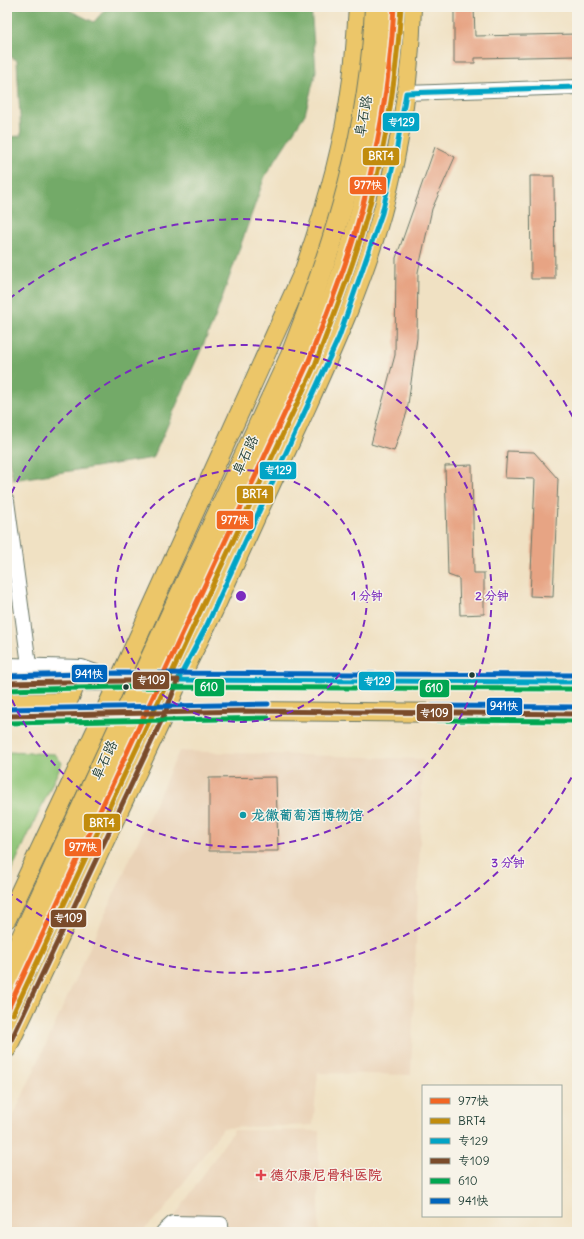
<svg xmlns="http://www.w3.org/2000/svg" width="584" height="1239" viewBox="0 0 584 1239" font-family="Delius,'LXGW WenKai TC',sans-serif">
<rect width="100%" height="100%" fill="#f7f3e8"/>
<filter id="ink" filterUnits="userSpaceOnUse"><feTurbulence type="fractalNoise" baseFrequency=".025" numOctaves="2"/><feDisplacementMap in="SourceGraphic" scale="8" xChannelSelector="R" yChannelSelector="G"/><feConvolveMatrix kernelMatrix="1 2 1 2 8 2 1 2 1" color-interpolation-filters="sRGB"/></filter>
<filter id="wash" filterUnits="userSpaceOnUse"><feTurbulence type="fractalNoise" baseFrequency=".012" numOctaves="4" result="noise"/><feDisplacementMap in="SourceGraphic" scale="16" xChannelSelector="R" yChannelSelector="G"/><feGaussianBlur stdDeviation="0.9" result="paint"/><feColorMatrix in="noise" values="0 0 0 0 0 0 0 0 0 0 0 0 0 0 0 0 0 1.4 0 .05"/><feComposite in="paint" operator="in"/></filter>
<g filter="url(#wash)">
<rect width="100%" height="100%" fill="#f0e1c3"/>
<g fill="#ead3b8">
<path d="M 179,751 L 423,759 L 411,1075 L 318,1073 L 313,1125 L 223,1128 L 164,1210 L 142,1232 L 7,1232 L 7,1130 Z"/>
<path d="M 234,1130 L 319,1131 L 319,1232 L 159,1232 L 173,1219 Z"/>
</g>
<path fill="#8fc577" stroke="#578156" d="M 7,752 L 55,754 L 62,763 L 7,880 Z"/>
<path fill="#73aa68" stroke="#49744e" d="M 7,7 L 62,7 L 94,22 L 107,7 L 311,7 L 316,71 L 305,114 L 265,176 L 215,318 L 153,458 L 13,480 L 7,448 L 7,137 L 21,136 L 17,60 L 7,55 Z"/>
<g id="blocks">
<g fill="#e7a484">
<path d="M 454,7 L 474,7 L 475,36 L 577,34 L 577,56 L 475,58 L 475,63 L 454,63 Z"/>
<path d="M 435,147 L 455,157 L 432,209 L 418,272 L 417,338 L 407,412 L 394,451 L 371,444 L 395,355 L 396,258 Z"/>
<path d="M 530,176 L 554,176 L 555,279 L 531,279 Z"/>
<path d="M 507,451 L 534,452 L 558,479 L 553,597 L 530,596 L 535,479 L 505,478 Z"/>
<path d="M 472,465 L 474,573 L 484,573 L 484,614 L 460,615 L 459,579 L 448,575 L 445,466 Z"/>
<path d="M 276,777 L 278,851 L 209,851 L 209,778 Z"/>
</g>
</g>
</g>
<g filter="url(#ink)">
<use href="#blocks" fill-opacity="0" stroke="#687666" stroke-width="1"/>
<g fill="none" stroke-linecap="round" stroke-linejoin="round">
<g stroke="#687666" stroke-width="16">
<g id="minor">
<path d="M 396,91 L 406,93 L 577,87"/>
<path d="M 7,501 L 29,665"/>
<path d="M 7,665 L 82,667 L 116,679"/>
<path d="M 163,1232 L 173,1223 L 221,1224 L 221,1232"/>
</g>
</g>
<g stroke="#687666" stroke-width="20">
<g id="major">
<path d="M 168,680 L 577,682"/>
<path d="M 7,683 L 95,682 L 128,680"/>
<path d="M 7,703 L 60,702 L 69,699 L 73,691 L 68,682"/>
<path d="M 156,713 L 247,711 L 577,714"/>
<path d="M 7,716 L 112,714"/>
<path d="M 7,919 L 103,715 L 304,270 C 325,211 343,149 351,86 C 355,60 356,33 358,7"/>
<path d="M 7,1049 L 165,713 C 179,677 198,644 214,610 C 242,548 270,486 299,424 C 330,355 362,286 382,213 C 401,146 410,76 412,7"/>
</g>
</g>
<use href="#minor" stroke="#fff" stroke-width="14"/>
<use href="#major" stroke="#ecc669" stroke-width="18"/>
<g stroke="#687666" stroke-width="22" stroke-linecap="butt">
<g id="highway-bridge">
<path d="M 7,969 L 291,355 C 336,240 370,132 375,7"/>
<path d="M 7,1011 L 308,363 C 326,315 346,268 359,219 C 379,150 391,79 394,7"/>
</g>
</g>
<use href="#highway-bridge" stroke="#ecc669" stroke-width="20"/>
<g stroke="#f7f3e8" stroke-width="8">
<path id="bus-1" d="M 7,1011 L 308,363 C 324,321 341,280 354,237 C 376,162 390,85 394,7"/>
</g>
<g stroke="#f7f3e8" stroke-width="8">
<path id="bus-2" d="M 13,1014 L 315,365 C 330,324 347,283 360,240 C 383,164 396,87 401,7"/>
</g>
<g stroke="#f7f3e8" stroke-width="8">
<path id="bus-3" d="M 577,87 L 406,93 L 396,153 L 382,213 L 339,337 L 206,627 L 178,680 L 577,682"/>
</g>
<g stroke="#f7f3e8" stroke-width="8">
<g id="bus-4">
<path d="M 7,683 L 178,680 L 165,713 L 7,1049"/>
<path d="M 7,716 L 247,711 L 577,714"/>
</g>
</g>
<g stroke="#f7f3e8" stroke-width="8">
<g id="bus-5">
<path d="M 7,690 L 118,687 L 577,689"/>
<path d="M 432,720 L 577,721"/>
<path d="M 7,723 L 268,718"/>
</g>
</g>
<g stroke="#f7f3e8" stroke-width="8">
<g id="bus-6">
<path d="M 7,676 L 118,673 L 577,675"/>
<path d="M 432,706 L 577,707"/>
<path d="M 7,709 L 268,704"/>
</g>
</g>
<use href="#bus-1" stroke="#f26522" stroke-width="5"/>
<use href="#bus-2" stroke="#c18c0d" stroke-width="5"/>
<use href="#bus-3" stroke="#02a4c6" stroke-width="5"/>
<use href="#bus-4" stroke="#7a4b2a" stroke-width="5"/>
<use href="#bus-5" stroke="#00a651" stroke-width="5"/>
<use href="#bus-6" stroke="#0065bd" stroke-width="5"/>
</g>
</g>
<g fill="none" stroke="#7b2cbf" stroke-width="2" stroke-dasharray="7 5">
<circle cx="241" cy="596" r="126"/>
<path d="M7 504A251 251 0 1 1 7 688"/>
<path d="M577 767A377 377 0 0 1 9 893M9 299A377 377 0 0 1 577 425"/>
</g>
<g fill="#1f3d34" stroke="#f7f3e8" stroke-width="1.5">
<circle cx="472" cy="675" r="3.5"/>
<circle cx="126" cy="687" r="3.5"/>
</g>
<circle fill="#0f9aa8" stroke="#f7f3e8" stroke-width="1.5" cx="243" cy="815" r="4"/>
<path fill="#e0444e" stroke="#f7f3e8" stroke-width="1.5" d="M259 1169h4v4h4v4h-4v4h-4v-4h-4v-4h4z"/>
<g text-anchor="middle" stroke-width="3" stroke-linejoin="round" paint-order="stroke">
<g font-size="14" fill="#1f3d34" stroke="#f7f3e8">
<text transform="translate(363 116) rotate(-80)" y="5">阜石路</text>
<text transform="translate(245 455) rotate(-65)" y="5">阜石路</text>
<text transform="translate(104 760) rotate(-65)" y="5">阜石路</text>
</g>
<g font-size="14" font-weight="bold" fill="#0d838f" stroke="#f7f3e8" text-anchor="start">
<text x="251" y="820">龙徽葡萄酒博物馆</text>
</g>
<g font-size="14" font-weight="bold" fill="#be3a42" stroke="#f7f3e8" text-anchor="start">
<text x="270" y="1180">德尔康尼骨科医院</text>
</g>
</g>
<circle cx="241" cy="596" r="6" fill="#7b2cbf" stroke="#f7f3e8" stroke-width="2"/>
<g font-size="12" text-anchor="middle" font-weight="bold" fill="#7b2cbf" stroke="#f7f3e8" stroke-width="3" stroke-linejoin="round" paint-order="stroke">
<text x="367" y="600">1 分钟</text>
<text x="492" y="600">2 分钟</text>
<text x="508" y="867">3 分钟</text>
</g>
<g stroke="#f7f3e8" stroke-width="1.5">
<rect x="382" y="112" width="38" height="20" rx="4" fill="#02a4c6"/>
<rect x="362" y="147" width="38" height="19" rx="4" fill="#c18c0d"/>
<rect x="349" y="176" width="38" height="19" rx="4" fill="#f26522"/>
<rect x="259" y="461" width="38" height="19" rx="4" fill="#02a4c6"/>
<rect x="236" y="485" width="38" height="19" rx="4" fill="#c18c0d"/>
<rect x="216" y="510" width="38" height="20" rx="4" fill="#f26522"/>
<rect x="71" y="664" width="37" height="19" rx="4" fill="#0065bd"/>
<rect x="132" y="671" width="38" height="19" rx="4" fill="#7a4b2a"/>
<rect x="358" y="671" width="37" height="20" rx="4" fill="#02a4c6"/>
<rect x="194" y="678" width="31" height="19" rx="4" fill="#00a651"/>
<rect x="419" y="679" width="31" height="19" rx="4" fill="#00a651"/>
<rect x="486" y="697" width="37" height="19" rx="4" fill="#0065bd"/>
<rect x="416" y="703" width="37" height="19" rx="4" fill="#7a4b2a"/>
<rect x="83" y="813" width="38" height="19" rx="4" fill="#c18c0d"/>
<rect x="64" y="838" width="38" height="19" rx="4" fill="#f26522"/>
<rect x="50" y="909" width="37" height="19" rx="4" fill="#7a4b2a"/>
</g>
<g font-size="11" text-anchor="middle" font-weight="bold" fill="#fff">
<text x="401" y="126">专129</text>
<text x="381" y="160">BRT4</text>
<text x="368" y="189">977快</text>
<text x="278" y="474">专129</text>
<text x="255" y="498">BRT4</text>
<text x="235" y="524">977快</text>
<text x="89" y="678">941快</text>
<text x="151" y="684">专109</text>
<text x="377" y="685">专129</text>
<text x="209" y="691">610</text>
<text x="434" y="692">610</text>
<text x="504" y="710">941快</text>
<text x="434" y="717">专109</text>
<text x="102" y="827">BRT4</text>
<text x="83" y="851">977快</text>
<text x="68" y="922">专109</text>
</g>
<rect width="584" height="1239" fill="none" stroke="#f7f3e8" stroke-width="24"/>
<rect x="422" y="1085" width="140" height="132" fill="#f7f3e8" stroke="#a1aaa0"/>
<rect x="430" y="1098" width="20" height="6" fill="#f26522" stroke="#a1aaa0"/>
<text x="458" y="1105" font-size="12" fill="#1f3d34">977快</text>
<rect x="430" y="1118" width="20" height="6" fill="#c18c0d" stroke="#a1aaa0"/>
<text x="458" y="1125" font-size="12" fill="#1f3d34">BRT4</text>
<rect x="430" y="1138" width="20" height="6" fill="#02a4c6" stroke="#a1aaa0"/>
<text x="458" y="1145" font-size="12" fill="#1f3d34">专129</text>
<rect x="430" y="1158" width="20" height="6" fill="#7a4b2a" stroke="#a1aaa0"/>
<text x="458" y="1165" font-size="12" fill="#1f3d34">专109</text>
<rect x="430" y="1178" width="20" height="6" fill="#00a651" stroke="#a1aaa0"/>
<text x="458" y="1185" font-size="12" fill="#1f3d34">610</text>
<rect x="430" y="1198" width="20" height="6" fill="#0065bd" stroke="#a1aaa0"/>
<text x="458" y="1205" font-size="12" fill="#1f3d34">941快</text>
</svg>
